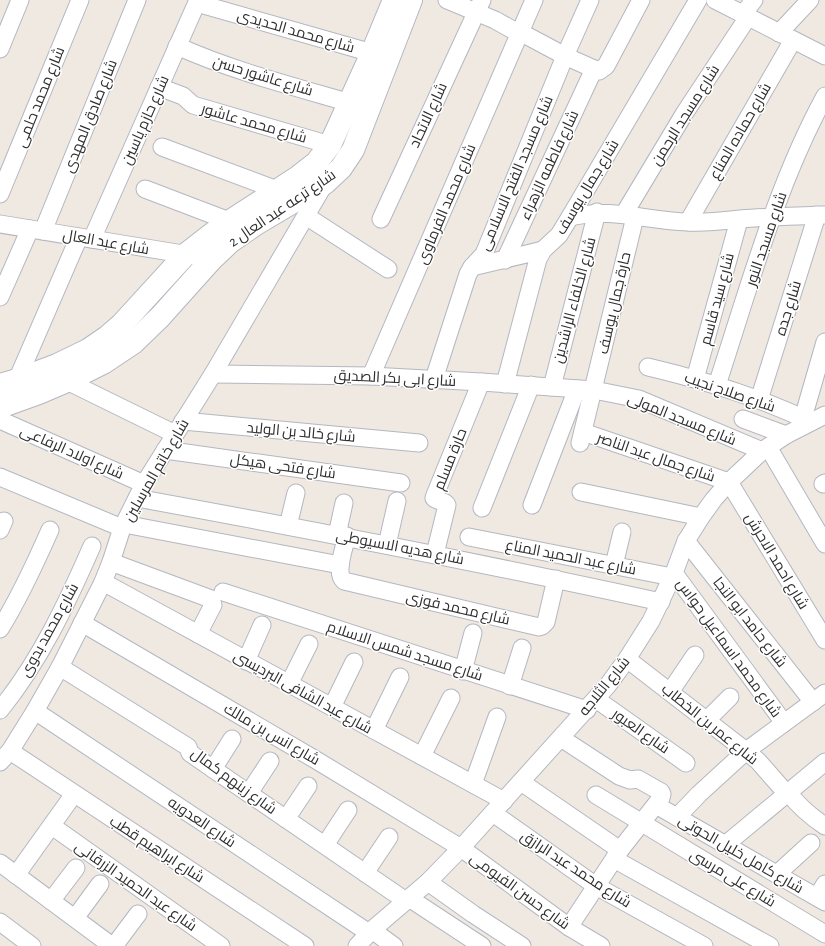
<svg xmlns="http://www.w3.org/2000/svg" width="825" height="946" viewBox="0 0 825 946" font-family="'Alegreya Sans',Cairo,sans-serif">
<rect width="100%" height="100%" fill="#efe9e1"/>
<g fill="none" stroke-linecap="round" stroke-linejoin="round">
<g stroke="#b4b7c1" stroke-width="19">
<g id="street">
<path d="M 447,0 L 495,20 L 520,34"/>
<path d="M 715,0 L 825,56"/>
<path d="M 197,3 L 372,53"/>
<path d="M 743,14 L 754,0"/>
<path d="M 520,32 L 565,56 L 594,69 L 599,71 L 606,66 L 641,0"/>
<path d="M 779,33 L 810,0"/>
<path d="M 177,46 C 233,71 292,86 350,103"/>
<path d="M 0,49 L 20,0"/>
<path d="M 159,87 L 183,96 L 193,105 L 330,145"/>
<path d="M 162,147 L 277,190"/>
<path d="M 145,189 L 229,221"/>
<path d="M 0,194 L 80,0"/>
<path d="M 624,214 L 684,114 L 748,17"/>
<path d="M 306,216 L 388,269"/>
<path d="M 570,217 C 613,207 646,221 688,222 C 705,223 722,221 740,219 C 768,217 797,216 825,215"/>
<path d="M 381,219 L 482,0"/>
<path d="M 688,222 L 793,40"/>
<path d="M 0,224 L 195,256"/>
<path d="M 43,231 L 137,0"/>
<path d="M 92,239 L 198,0"/>
<path d="M 505,260 L 594,69"/>
<path d="M 472,267 L 543,250"/>
<path d="M 0,297 L 30,229"/>
<path d="M 648,367 C 703,380 759,397 811,422"/>
<path d="M 63,374 L 67,381 L 175,434"/>
<path d="M 213,374 L 371,376 L 481,382 L 594,390 L 639,399 L 762,451"/>
<path d="M 371,376 L 534,0"/>
<path d="M 434,379 L 468,274 L 472,267 L 484,254 L 565,56 L 590,0"/>
<path d="M 695,379 L 739,220"/>
<path d="M 17,380 L 79,237"/>
<path d="M 505,384 L 538,259 L 543,250 L 559,235 L 570,217 L 698,0"/>
<path d="M 717,385 C 749,288 776,186 825,96"/>
<path d="M 552,387 L 597,212"/>
<path d="M 759,400 L 817,215"/>
<path d="M 803,418 L 825,342"/>
<path d="M 743,419 L 786,435"/>
<path d="M 0,420 L 144,484"/>
<path d="M 183,421 L 419,443"/>
<path d="M 583,432 L 729,482 L 825,640"/>
<path d="M 580,443 L 635,217"/>
<path d="M 768,447 L 825,544"/>
<path d="M 165,450 L 401,483"/>
<path d="M 0,477 L 122,528"/>
<path d="M 823,484 L 825,483"/>
<path d="M 581,492 L 701,517"/>
<path d="M 137,498 C 312,530 487,564 661,602"/>
<path d="M 532,505 L 577,389"/>
<path d="M 482,508 L 531,385"/>
<path d="M 124,524 L 340,565"/>
<path d="M 288,526 L 296,493"/>
<path d="M 0,530 L 4,521"/>
<path d="M 337,535 L 344,503"/>
<path d="M 347,536 C 344,548 335,573 344,581 L 539,627 L 542,626 L 546,622 L 556,579"/>
<path d="M 469,537 L 672,577"/>
<path d="M 686,541 L 813,702"/>
<path d="M 387,545 L 397,501"/>
<path d="M 435,554 L 447,505 C 445,500 438,502 434,498 L 435,495 L 481,382"/>
<path d="M 111,562 L 211,599 L 213,605 L 198,634"/>
<path d="M 614,565 L 622,532"/>
<path d="M 674,573 L 784,723"/>
<path d="M 103,582 L 504,801"/>
<path d="M 223,592 L 587,710"/>
<path d="M 82,623 L 316,760 L 461,848 L 569,927 L 601,946"/>
<path d="M 0,629 C 20,597 35,564 50,530"/>
<path d="M 627,659 L 746,751 L 758,761 L 787,794"/>
<path d="M 246,661 L 262,625"/>
<path d="M 60,667 L 188,747 L 190,753 L 213,769 L 406,901"/>
<path d="M 463,671 L 473,633"/>
<path d="M 289,684 L 309,644"/>
<path d="M 510,686 L 522,648"/>
<path d="M 670,692 L 695,655"/>
<path d="M 596,699 L 686,763"/>
<path d="M 332,707 L 354,662"/>
<path d="M 0,710 C 40,661 67,603 92,546"/>
<path d="M 35,711 L 369,933"/>
<path d="M 707,720 L 730,697"/>
<path d="M 374,730 L 400,677"/>
<path d="M 561,738 L 619,776 L 630,780 L 638,779 L 661,792 L 662,794 L 661,798 L 620,850 L 569,927"/>
<path d="M 10,751 L 305,946"/>
<path d="M 422,756 L 451,698"/>
<path d="M 0,762 L 10,751 L 35,711 L 60,667 L 103,582 L 111,562 L 122,528 L 144,484 L 213,374 L 325,183"/>
<path d="M 213,769 L 232,739"/>
<path d="M 521,782 L 620,850"/>
<path d="M 473,784 L 497,717"/>
<path d="M 788,792 C 799,807 810,816 825,826"/>
<path d="M 249,793 L 270,761"/>
<path d="M 596,795 L 825,934"/>
<path d="M 656,805 L 825,902"/>
<path d="M 493,813 L 596,886 L 704,946"/>
<path d="M 677,817 L 699,794 L 746,751 L 825,693"/>
<path d="M 286,819 L 308,786"/>
<path d="M 52,826 L 221,946"/>
<path d="M 325,845 L 348,810"/>
<path d="M 725,845 L 825,762"/>
<path d="M 614,859 L 770,946"/>
<path d="M 0,863 L 112,946"/>
<path d="M 365,873 L 389,837"/>
<path d="M 777,874 L 811,843"/>
<path d="M 16,875 L 74,794"/>
<path d="M 428,882 L 473,914 L 522,946"/>
<path d="M 817,897 L 825,884"/>
<path d="M 409,898 L 482,946"/>
<path d="M 51,901 L 76,868"/>
<path d="M 75,918 L 100,884"/>
<path d="M 0,922 L 32,946"/>
<path d="M 372,930 L 394,946"/>
<path d="M 114,946 L 138,914"/>
<path d="M 357,946 L 372,930 L 428,882 L 461,848 L 608,685 L 627,659 L 651,621 L 674,573 L 686,541 L 701,517 L 714,499 L 729,482 L 762,451 L 786,435 L 825,415"/>
</g>
</g>
<g stroke="#b4b7c1" stroke-width="24">
<g id="secondary">
<path d="M 0,385 L 17,380 L 57,365 L 88,350 L 107,337 L 122,324 L 185,255 L 221,227 L 298,177 L 316,163 L 330,145 L 372,53 L 394,0"/>
<path d="M 0,407 L 39,393 L 67,381 L 103,363 L 133,343 L 160,317 L 212,259 L 230,242 L 256,224 L 325,183 L 341,168 L 353,150 L 411,0"/>
</g>
</g>
<use href="#street" stroke="#fff" stroke-width="17"/>
<use href="#secondary" stroke="#fff" stroke-width="22"/>
</g>
<g text-anchor="middle" stroke-width="3" stroke-linejoin="round" paint-order="stroke">
<g font-size="15" fill="#2e2e2e" stroke="#fff">
<text transform="translate(296 31) rotate(16)" y="5">شارع محمد الحديدى</text>
<text transform="translate(263 76) rotate(17)" y="5">شارع عاشور حسن</text>
<text transform="translate(40 97) rotate(-68)" y="5">شارع محمد حلمى</text>
<text transform="translate(428 115) rotate(-65)" y="5">شارع الاتحاد</text>
<text transform="translate(685 115) rotate(-58)" y="5">شارع مسجد الرحمن</text>
<text transform="translate(90 116) rotate(-68)" y="5">شارع صادق المهدى</text>
<text transform="translate(145 120) rotate(-66)" y="5">شارع حازم ياسين</text>
<text transform="translate(254 123) rotate(16)" y="5">شارع محمد عاشور</text>
<text transform="translate(740 131) rotate(-60)" y="5">شارع حماده المناع</text>
<text transform="translate(549 165) rotate(-65)" y="5">شارع فاطمه الزهراء</text>
<text transform="translate(516 173) rotate(-67)" y="5">شارع مسجد الفتح الاسلامى</text>
<text transform="translate(587 187) rotate(-59)" y="5">شارع جمال يوسف</text>
<text transform="translate(446 204) rotate(-67)" y="5">شارع محمد الفرماوى</text>
<text transform="translate(282 208) rotate(-34)" y="5">شارع ترعه عبد العال 2</text>
<text transform="translate(766 239) rotate(-71)" y="5">شارع مسجد النور</text>
<text transform="translate(106 242) rotate(10)" y="5">شارع عبد العال</text>
<text transform="translate(717 299) rotate(-75)" y="5">شارع سيد قاسم</text>
<text transform="translate(574 300) rotate(-75)" y="5">شارع الخلفاء الراشدين</text>
<text transform="translate(614 303) rotate(-77)" y="5">حارة جمال يوسف</text>
<text transform="translate(788 308) rotate(-73)" y="5">شارع جده</text>
<text transform="translate(395 378) rotate(3)" y="5">شارع ابى بكر الصديق</text>
<text transform="translate(730 392) rotate(19)" y="5">شارع صلاح نجيب</text>
<text transform="translate(682 419) rotate(22)" y="5">شارع مسجد المولى</text>
<text transform="translate(301 432) rotate(5)" y="5">شارع خالد بن الوليد</text>
<text transform="translate(72 452) rotate(24)" y="5">شارع اولاد الرفاعى</text>
<text transform="translate(656 457) rotate(19)" y="5">شارع جمال عبد الناصر</text>
<text transform="translate(450 459) rotate(-68)" y="5">حارة مسلم</text>
<text transform="translate(283 466) rotate(8)" y="5">شارع فتحى هيكل</text>
<text transform="translate(156 470) rotate(-60)" y="5">شارع خاتم المرسلين</text>
<text transform="translate(400 547) rotate(11)" y="5">شارع هديه الاسيوطى</text>
<text transform="translate(571 557) rotate(11)" y="5">شارع عبد الحميد المناع</text>
<text transform="translate(777 561) rotate(59)" y="5">شارع احمد الاحرش</text>
<text transform="translate(458 608) rotate(13)" y="5">شارع محمد فوزى</text>
<text transform="translate(750 622) rotate(52)" y="5">شارع حامد ابو النجا</text>
<text transform="translate(49 630) rotate(-61)" y="5">شارع محمد بدوى</text>
<text transform="translate(729 648) rotate(54)" y="5">شارع محمد اسماعيل حواس</text>
<text transform="translate(405 651) rotate(18)" y="5">شارع مسجد شمس الاسلام</text>
<text transform="translate(604 686) rotate(-51)" y="5">شارع الثلاجه</text>
<text transform="translate(303 692) rotate(29)" y="5">شارع عبد الشافى البرديسى</text>
<text transform="translate(710 724) rotate(39)" y="5">شارع عمر بن الخطاب</text>
<text transform="translate(641 731) rotate(35)" y="5">شارع العبور</text>
<text transform="translate(272 734) rotate(30)" y="5">شارع انس بن مالك</text>
<text transform="translate(234 781) rotate(36)" y="5">شارع زينهم كمال</text>
<text transform="translate(202 822) rotate(34)" y="5">شارع العدويه</text>
<text transform="translate(157 849) rotate(33)" y="5">شارع ابراهيم قطب</text>
<text transform="translate(741 854) rotate(30)" y="5">شارع كامل خليل الحوتى</text>
<text transform="translate(576 869) rotate(33)" y="5">شارع محمد عبد الرازق</text>
<text transform="translate(733 878) rotate(31)" y="5">شارع على مرسى</text>
<text transform="translate(136 886) rotate(35)" y="5">شارع عبد الحميد الزرقانى</text>
<text transform="translate(520 891) rotate(36)" y="5">شارع حسن الفيومى</text>
</g>
</g>
</svg>
